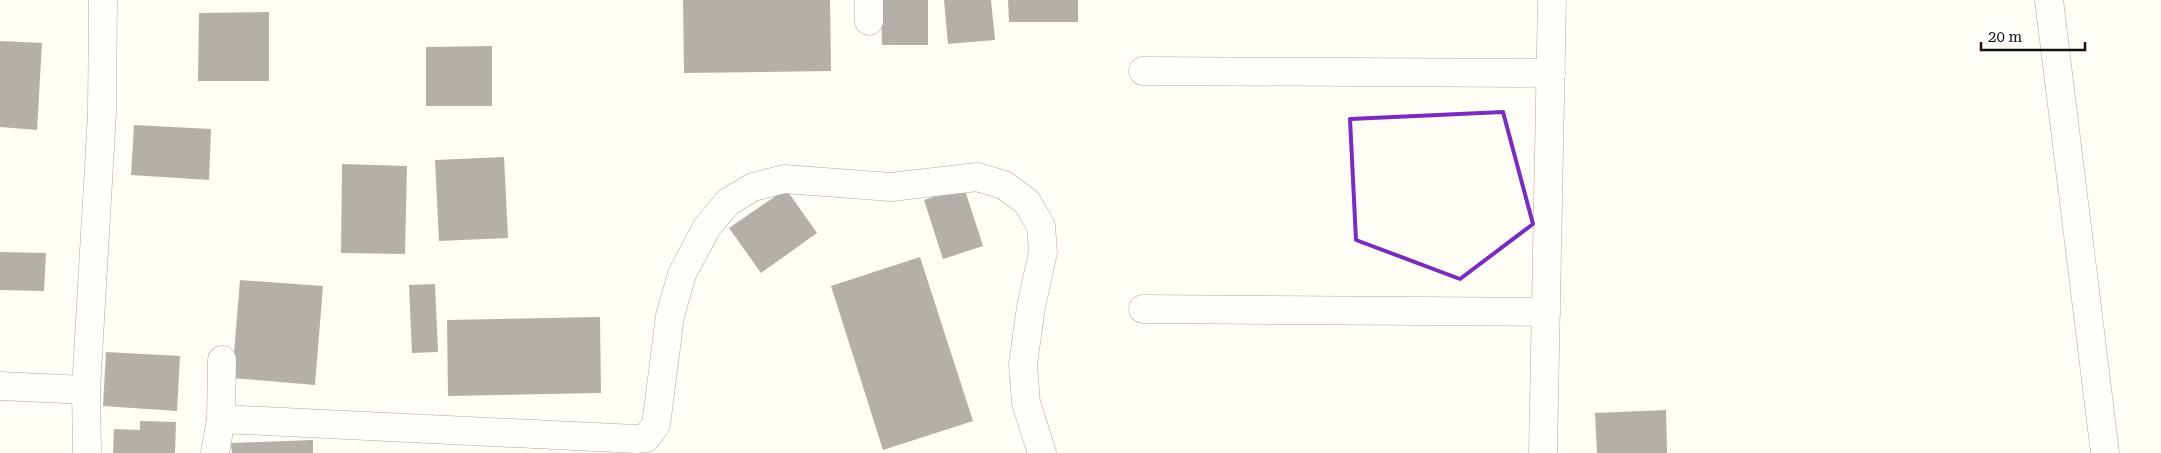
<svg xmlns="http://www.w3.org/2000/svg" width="2161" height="453" viewBox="0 0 2161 453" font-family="'Roboto Serif',serif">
<rect width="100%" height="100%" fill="#fffdf5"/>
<g fill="#5a524d">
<path d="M 683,0 L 830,0 L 831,71 L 684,73 Z"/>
<path d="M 881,0 L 928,0 L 928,45 L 882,45 Z"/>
<path d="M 944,0 L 991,0 L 995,40 L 948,44 Z"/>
<path d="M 1008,0 L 1078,0 L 1078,22 L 1009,22 Z"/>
<path d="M 269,12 L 269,81 L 198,81 L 199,13 Z"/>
<path d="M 0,41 L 42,43 L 37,130 L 0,127 Z"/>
<path d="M 492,46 L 492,106 L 426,106 L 426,47 Z"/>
<path d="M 134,125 L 211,129 L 209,180 L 131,175 Z"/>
<path d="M 504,157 L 508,238 L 439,241 L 435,160 Z"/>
<path d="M 342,164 L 407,166 L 405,254 L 341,253 Z"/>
<path d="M 964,187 L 983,246 L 943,259 L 924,200 Z"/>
<path d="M 786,189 L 817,233 L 761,273 L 729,228 Z"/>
<path d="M 0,252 L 46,253 L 44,291 L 0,290 Z"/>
<path d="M 920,257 L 973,421 L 883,450 L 831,286 Z"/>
<path d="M 240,280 L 323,286 L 315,385 L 232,378 Z"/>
<path d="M 435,284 L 438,352 L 412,353 L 409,285 Z"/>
<path d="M 600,317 L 601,393 L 448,396 L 447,320 Z"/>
<path d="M 106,352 L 180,356 L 177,411 L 103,406 Z"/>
<path d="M 1666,410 L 1667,453 L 1597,453 L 1595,413 Z"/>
<path d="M 140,421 L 176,422 L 175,453 L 113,453 L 114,429 L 140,430 Z"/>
<path d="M 313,440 L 313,453 L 232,453 L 231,443 Z"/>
</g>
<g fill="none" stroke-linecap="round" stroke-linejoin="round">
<g stroke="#444" stroke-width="29">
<g id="minor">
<path d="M 869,0 L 869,21"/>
<path d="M 2049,0 L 2105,453"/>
<path d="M 1143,71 L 1551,73"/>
<path d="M 1143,309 L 1546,312"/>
<path d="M 0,386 L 86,390"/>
<path d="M 221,419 L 636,439 L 646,438 L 656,425 L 670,316 L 682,274 L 707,227 L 728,202 L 753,187 L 784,179 L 891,187 L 977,177 L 1004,185 L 1027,202 L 1041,226 L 1043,252 L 1031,307 L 1023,364 L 1026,403 L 1042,453"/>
<path d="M 87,453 L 86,390 L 102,113 L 103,0"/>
<path d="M 215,453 L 221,419 L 222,360"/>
<path d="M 1543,453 L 1552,0"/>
</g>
</g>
<use href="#minor" stroke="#fff" stroke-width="28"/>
</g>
<path d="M0 0H2161V453H0ZM 1503,112 L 1533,224 L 1460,279 L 1356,240 L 1350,119 Z" fill="#fffdf5" fill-opacity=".55" fill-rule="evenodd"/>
<path fill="none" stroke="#7b2cbf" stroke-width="4" stroke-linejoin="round" d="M 1503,112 L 1533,224 L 1460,279 L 1356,240 L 1350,119 Z"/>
<path d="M1981 42v8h104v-8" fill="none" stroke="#111111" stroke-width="2.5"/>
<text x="1988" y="42" font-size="15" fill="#111111" stroke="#ffffff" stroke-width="4" paint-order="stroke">20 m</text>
</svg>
